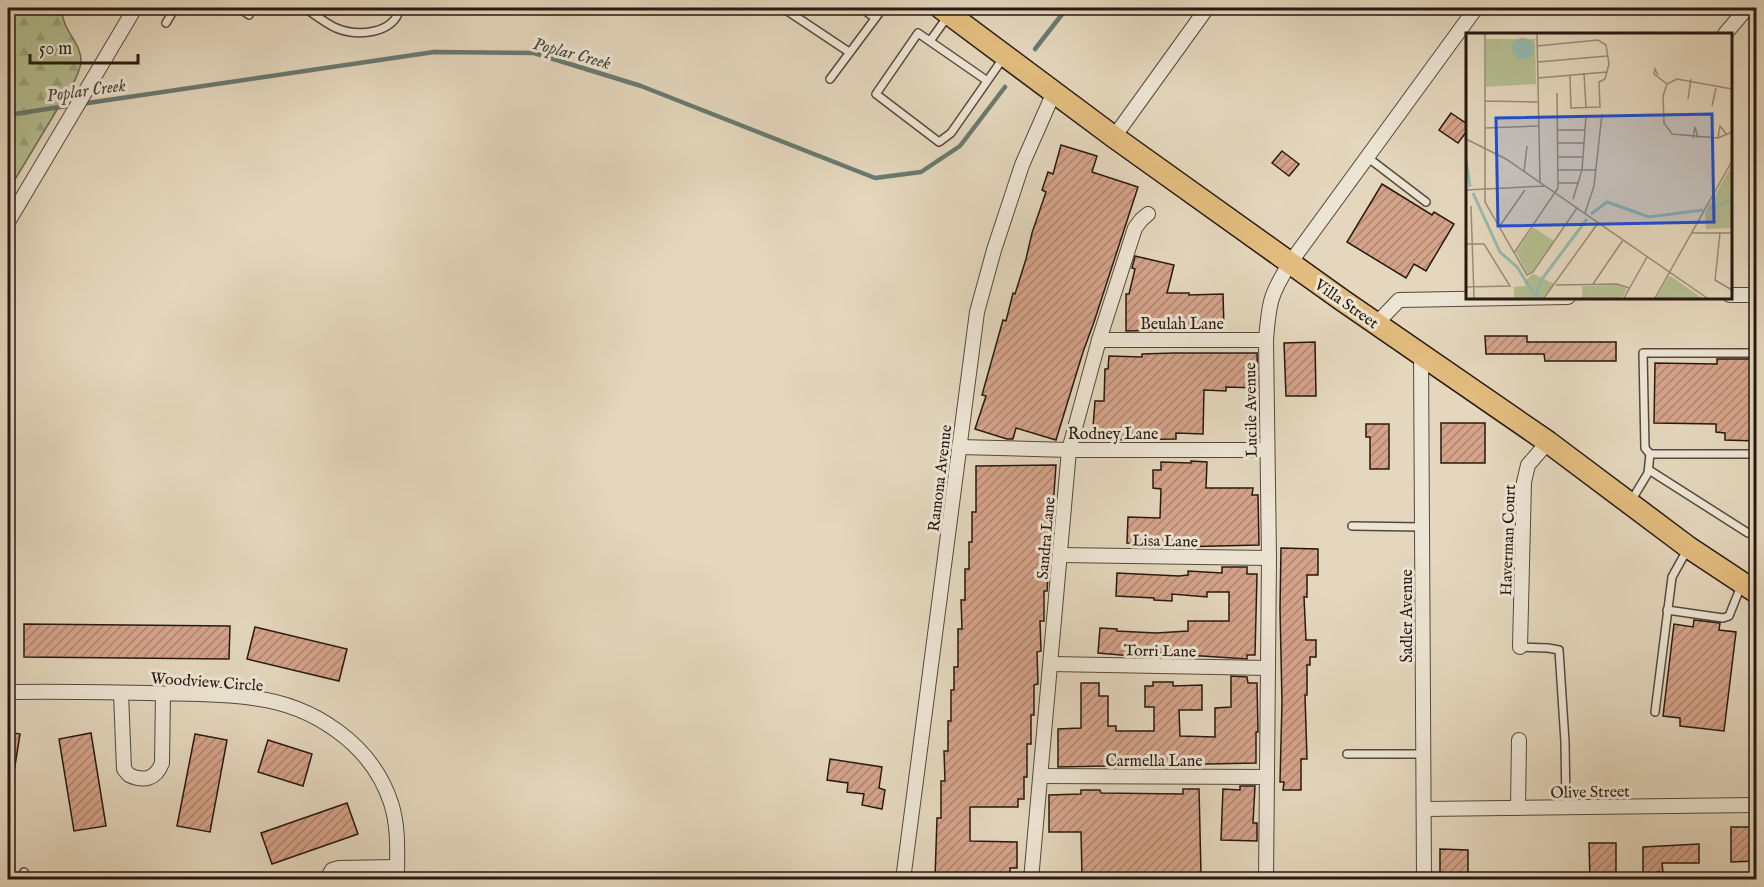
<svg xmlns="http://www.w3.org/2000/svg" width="1764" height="887" viewBox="0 0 1764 887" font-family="'IM FELL English',serif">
<defs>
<pattern id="forest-firs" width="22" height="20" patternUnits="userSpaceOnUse" patternTransform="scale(1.5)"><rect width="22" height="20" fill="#b4be91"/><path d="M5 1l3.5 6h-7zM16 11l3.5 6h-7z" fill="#9ba37c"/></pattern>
<pattern id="building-hatch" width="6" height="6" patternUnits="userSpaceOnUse" patternTransform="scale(1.5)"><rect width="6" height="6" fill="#d5a38a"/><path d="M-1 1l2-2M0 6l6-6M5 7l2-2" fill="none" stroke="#ad846f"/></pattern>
</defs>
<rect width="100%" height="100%" fill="#e4d7bd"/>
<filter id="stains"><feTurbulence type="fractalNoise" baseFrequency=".00333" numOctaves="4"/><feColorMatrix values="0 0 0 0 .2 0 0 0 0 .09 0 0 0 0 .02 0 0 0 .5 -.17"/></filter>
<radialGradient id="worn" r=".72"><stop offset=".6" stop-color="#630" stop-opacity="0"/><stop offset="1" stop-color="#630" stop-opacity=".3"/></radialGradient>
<path fill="url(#forest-firs)" stroke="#6e6c51" stroke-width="1.5" d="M 8,8 L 62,8 C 61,31 82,42 81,62 C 81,67 77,75 75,80 L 8,191 Z"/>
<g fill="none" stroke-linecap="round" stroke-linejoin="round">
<g stroke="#697a70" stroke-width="4.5">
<path d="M 1035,49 L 1067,8"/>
<path d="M 81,104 L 434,52 L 534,53 L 641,86 L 875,178 L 921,172 L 960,146 L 1005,87"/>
<path d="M 8,115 L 73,105"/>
</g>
</g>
<g fill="url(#building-hatch)" stroke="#271911" stroke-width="1.5">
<path d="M 1451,113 L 1467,124 L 1467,131 L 1458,143 L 1439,130 Z"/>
<path d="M 1061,145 L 1097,156 L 1092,172 L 1138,187 L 1094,322 L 1083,352 L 1056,440 L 1016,428 L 1013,439 L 1007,439 L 975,429 L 986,396 L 982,395 L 1003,320 L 1006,321 L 1013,293 L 1015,294 L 1026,259 L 1032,233 L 1046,192 L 1042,190 L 1048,172 L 1053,174 Z"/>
<path d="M 1282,151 L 1299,164 L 1289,176 L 1272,163 Z"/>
<path d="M 1382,184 L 1432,215 L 1434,212 L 1454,224 L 1426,271 L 1414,264 L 1406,278 L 1347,242 Z"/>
<path d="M 1135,256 L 1174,265 L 1167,293 L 1189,293 L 1189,295 L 1223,294 L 1224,329 L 1126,331 L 1126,294 L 1129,294 L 1135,269 L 1132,268 Z"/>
<path d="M 1485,336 L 1527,336 L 1527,342 L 1616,342 L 1616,361 L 1545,361 L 1544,354 L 1486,354 Z"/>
<path d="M 1315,342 L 1316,396 L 1286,396 L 1284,343 Z"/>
<path d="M 1174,353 L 1257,353 L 1258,388 L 1226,387 L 1226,391 L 1204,390 L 1203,434 L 1176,433 L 1176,439 L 1092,440 L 1095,401 L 1104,401 L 1105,369 L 1108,369 L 1109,356 L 1142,357 L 1142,354 Z"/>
<path d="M 1717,359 L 1756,359 L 1756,441 L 1725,440 L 1725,433 L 1716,432 L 1716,424 L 1654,423 L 1655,363 L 1717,364 Z"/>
<rect x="1441" y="423" width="44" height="40"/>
<path d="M 1366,424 L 1389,424 L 1389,469 L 1370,469 L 1370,437 L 1366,437 Z"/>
<path d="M 1191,461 L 1207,462 L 1206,488 L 1253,488 L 1252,495 L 1258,495 L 1259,545 L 1176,547 L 1158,546 L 1158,544 L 1127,543 L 1128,517 L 1160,518 L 1161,489 L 1153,488 L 1153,470 L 1161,470 L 1161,462 L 1191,463 Z"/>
<path d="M 1056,465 L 1047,591 L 1044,591 L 1044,621 L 1040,621 L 1041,651 L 1037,652 L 1038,684 L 1034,685 L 1034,715 L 1031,715 L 1031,744 L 1027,744 L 1027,777 L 1024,777 L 1024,799 L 1018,799 L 1018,807 L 970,807 L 970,841 L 1017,842 L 1017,868 L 1010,868 L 1010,879 L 935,879 L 937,818 L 941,818 L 941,781 L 945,781 L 944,751 L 948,751 L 948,721 L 951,721 L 951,690 L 954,690 L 954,667 L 958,667 L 958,629 L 962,629 L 961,600 L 965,600 L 965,569 L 969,569 L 969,542 L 972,542 L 972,512 L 976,512 L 976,466 Z"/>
<path d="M 1281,548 L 1318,549 L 1318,575 L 1307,575 L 1307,597 L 1304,597 L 1306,640 L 1316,640 L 1316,657 L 1310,657 L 1310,665 L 1307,665 L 1307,695 L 1305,695 L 1307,759 L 1301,759 L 1301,790 L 1283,790 L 1284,782 L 1280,782 L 1282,702 L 1280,609 Z"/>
<path d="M 1222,567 L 1247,567 L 1247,574 L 1257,574 L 1255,655 L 1247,655 L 1247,659 L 1187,655 L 1188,653 L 1144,653 L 1144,657 L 1098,653 L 1100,628 L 1117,629 L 1117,631 L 1156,633 L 1188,631 L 1188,621 L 1229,621 L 1229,592 L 1207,592 L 1207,597 L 1172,594 L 1172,601 L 1154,600 L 1154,598 L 1116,596 L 1117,573 L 1179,576 L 1188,575 L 1188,571 L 1222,573 Z"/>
<path d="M 1694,620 L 1720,623 L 1719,630 L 1736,632 L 1724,731 L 1680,726 L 1680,718 L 1663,716 L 1674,624 L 1693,627 Z"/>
<path d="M 24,624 L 230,626 L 229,659 L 24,657 Z"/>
<path d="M 255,627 L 347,649 L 339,681 L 247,659 Z"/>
<path d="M 1231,676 L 1247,677 L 1248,683 L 1257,683 L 1258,732 L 1256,732 L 1256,763 L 1058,767 L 1058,729 L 1081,728 L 1081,683 L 1099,683 L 1099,696 L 1108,696 L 1108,726 L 1116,726 L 1116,731 L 1154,731 L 1154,707 L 1145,707 L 1145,686 L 1153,686 L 1153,682 L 1173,682 L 1173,686 L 1202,685 L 1202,710 L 1179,710 L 1180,736 L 1215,737 L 1215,708 L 1231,707 Z"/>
<path d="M 8,732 L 20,734 L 14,772 L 8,771 Z"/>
<path d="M 91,733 L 106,826 L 74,831 L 59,739 Z"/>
<path d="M 195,734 L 227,740 L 210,832 L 177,826 Z"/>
<path d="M 268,740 L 312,754 L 303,786 L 258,772 Z"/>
<path d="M 830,759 L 882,767 L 879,788 L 885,790 L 882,809 L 862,805 L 864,794 L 847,792 L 848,783 L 827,780 Z"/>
<path d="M 1240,786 L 1255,786 L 1253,823 L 1257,823 L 1257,841 L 1221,840 L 1223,789 L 1240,790 Z"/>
<path d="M 1183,789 L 1199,789 L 1201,874 L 1082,877 L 1081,832 L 1049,832 L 1049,795 L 1081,794 L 1081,790 L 1100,790 L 1101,793 L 1183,794 Z"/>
<path d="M 347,803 L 358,834 L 272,864 L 261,833 Z"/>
<path d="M 1731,827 L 1751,827 L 1751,839 L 1756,839 L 1756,861 L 1731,862 Z"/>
<path d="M 1589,843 L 1616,843 L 1616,879 L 1590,879 Z"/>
<path d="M 1699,844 L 1699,863 L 1662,863 L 1663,872 L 1657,872 L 1657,879 L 1646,879 L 1646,876 L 1643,876 L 1643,847 Z"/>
<path d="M 1440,849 L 1468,850 L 1468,879 L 1440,879 Z"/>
</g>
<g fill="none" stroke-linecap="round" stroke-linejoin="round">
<g stroke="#56483c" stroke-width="10">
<g id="lane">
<path d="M 239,8 L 249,15"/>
<path d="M 305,8 C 314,14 325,23 336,28 C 358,37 394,34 400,8"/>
<path d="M 783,8 L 849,52"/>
<path d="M 861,8 L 875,18"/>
<path d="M 166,23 L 175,8"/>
<path d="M 930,41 L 948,16"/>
<path d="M 830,79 L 883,8"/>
<path d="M 986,80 L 918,33 L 876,94 L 939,142 L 951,133 L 1004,57"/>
<path d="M 1367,157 L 1426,202"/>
<path d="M 1650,454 L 1645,448 L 1643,353 L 1756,353"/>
<path d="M 1649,470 L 1748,533 L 1756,533"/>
<path d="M 1631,501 L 1648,473 L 1650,454 L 1756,454"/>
<path d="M 1352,526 L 1422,527"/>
<path d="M 1667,610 L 1723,618 L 1729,616 L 1741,586"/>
<path d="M 1520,647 L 1548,648 L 1559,650 L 1565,742 L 1566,808"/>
<path d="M 1655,712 L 1672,577 L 1687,550"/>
<path d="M 1347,754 L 1424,754"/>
<path d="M 22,880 L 24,872"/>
</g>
</g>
<g stroke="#56483c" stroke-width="16">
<g id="street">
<path d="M 1725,34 L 1747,8"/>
<path d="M 1114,137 L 1207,8"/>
<path d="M 8,222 L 135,8"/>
<path d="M 1730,295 L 1756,295"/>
<path d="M 1377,323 L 1399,300 L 1568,297"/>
<path d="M 1099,340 L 1266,340"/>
<path d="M 1421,353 L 1424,880"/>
<path d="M 959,447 L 1069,450 L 1266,450"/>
<path d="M 1060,555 L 1269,558"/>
<path d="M 1520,647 L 1524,482 L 1528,465 L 1548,442"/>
<path d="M 1051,664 L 1268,668"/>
<path d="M 8,692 C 55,691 102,692 149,693 C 183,694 219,693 253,698 C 313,705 372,744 391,803 C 399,827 397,854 397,880"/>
<path d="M 121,693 L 124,769 L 129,775 C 144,782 156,779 162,763 L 163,694"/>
<path d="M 1042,776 L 1266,777"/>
<path d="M 1518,808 L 1519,740"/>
<path d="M 1425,809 L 1756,805"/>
<path d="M 326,880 L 332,870 L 339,868 L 397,867"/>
<path d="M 903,880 L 977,312 L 994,250 L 1022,165 L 1054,92"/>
<path d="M 1031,880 L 1069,450 L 1099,340 L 1135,228 L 1141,220 L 1148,214"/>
<path d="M 1266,880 L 1269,558 L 1266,340 C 1269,302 1270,295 1290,263 L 1476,8"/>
</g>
</g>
<g stroke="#271911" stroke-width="24">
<path id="primary" d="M 941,8 L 1114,137 L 1342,300 L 1548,442 L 1688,547 L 1756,592"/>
</g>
<use href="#lane" stroke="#ede5d4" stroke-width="7"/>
<use href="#street" stroke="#ede5d4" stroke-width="14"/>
<use href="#primary" stroke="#e2bc7e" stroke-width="21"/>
</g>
<g text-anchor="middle" stroke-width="6" stroke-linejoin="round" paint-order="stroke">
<g font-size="16" fill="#271911" stroke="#ede5d4">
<text transform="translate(1347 303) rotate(35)" y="6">Villa Street</text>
<text x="1182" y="329">Beulah Lane</text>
<text transform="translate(1250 410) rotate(-91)" y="6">Lucile Avenue</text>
<text x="1113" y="439">Rodney Lane</text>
<text transform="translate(939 478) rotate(-83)" y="6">Ramona Avenue</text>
<text transform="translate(1045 538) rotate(-85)" y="6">Sandra Lane</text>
<text transform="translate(1165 540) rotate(1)" y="6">Lisa Lane</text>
<text transform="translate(1507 540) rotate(-88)" y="6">Haverman Court</text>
<text transform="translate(1406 616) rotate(-90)" y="6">Sadler Avenue</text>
<text transform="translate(1160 650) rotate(1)" y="6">Torri Lane</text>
<text transform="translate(207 681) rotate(4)" y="6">Woodview Circle</text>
<text x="1154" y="766">Carmella Lane</text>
<text transform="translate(1590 791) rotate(-1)" y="6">Olive Street</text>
</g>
<g font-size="18" font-style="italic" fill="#484940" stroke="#ede5d4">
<text transform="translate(572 53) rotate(15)" y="6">Poplar Creek</text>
<text transform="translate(86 90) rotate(-8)" y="6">Poplar Creek</text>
</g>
</g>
<g transform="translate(1466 33)">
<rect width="266" height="266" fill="#e4d7bd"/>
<path d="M 20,6 L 69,6 L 70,51 L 20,54 ZM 67,194 L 88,208 L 66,239 L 61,240 L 50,219 ZM 67,241 L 89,251 L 77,265 L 48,265 L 48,254 L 60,253 L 58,248 ZM 153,252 L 161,256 L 156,265 L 116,265 L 116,253 Z" fill="#b4be91"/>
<path d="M 265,134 L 265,195 L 240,196 L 239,180 Z" fill="#b4be91"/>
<path d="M 203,243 L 206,244 L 236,265 L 190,265 Z" fill="#b4be91"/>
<path d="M46 16a11 11 0 1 1 22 0a11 11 0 1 1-22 0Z" fill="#95baaf"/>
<path fill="none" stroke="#95baaf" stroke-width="3" d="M 0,126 L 4,154M 7,160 L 34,219 L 51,234 L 68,261M 242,176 L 266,167M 125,181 L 141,169 L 183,184 L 237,177M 69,265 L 76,246 L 121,186"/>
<path fill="none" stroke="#988b78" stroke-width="1.5" d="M 19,0 L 19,169 L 61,242 L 67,239 L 111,175M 71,0 L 74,149M 71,13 L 132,7 L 140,12 L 143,31 L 139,46 L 133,49 L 134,74 L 105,75 L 104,43M 72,29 L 141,23M 118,40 L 120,75M 192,42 L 189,36 L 188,41 L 201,51M 72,45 L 141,39M 266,56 L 211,46 L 201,51 L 197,63 L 198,90 L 206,101 L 252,105 L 266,99M 223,59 L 222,66 L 225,46M 19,68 L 72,69M 246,73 L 250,55M 91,84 L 120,83 L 116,137 L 107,166M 19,95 L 72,93M 92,97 L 119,97M 227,105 L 229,94 L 232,105M 252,105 L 254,93 L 261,102M 0,106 L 40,126 L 241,265M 91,110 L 118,110M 92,124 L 117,124M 92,137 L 130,137M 58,139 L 61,113M 92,150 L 113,150M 0,157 L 79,153M 5,173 L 8,265M 119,180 L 128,153 L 136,81M 33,194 L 59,157M 226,200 L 266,200M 254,200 L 249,247 L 266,257M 0,211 L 18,211 L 44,253 L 0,254M 48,220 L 92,155 L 91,60M 127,251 L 157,207M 90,252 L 151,251 L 163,255M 78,265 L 132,190M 158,265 L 181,224M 189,265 L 266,128"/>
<path fill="#1d4ed8" fill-opacity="0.15" stroke="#1d4ed8" stroke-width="3" d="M 246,81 L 248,189 L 32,193 L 30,85 Z"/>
<rect width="266" height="266" fill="none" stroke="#271911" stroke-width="3"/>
</g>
<rect width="1764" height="887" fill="none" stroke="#e4d7bd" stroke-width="30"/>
<rect x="9" y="9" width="1746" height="869" fill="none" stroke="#271911" stroke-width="3"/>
<rect x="15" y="15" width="1734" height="857" fill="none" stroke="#271911" stroke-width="1.5"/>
<path d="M30 54v9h108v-9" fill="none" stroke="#271911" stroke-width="3"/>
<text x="39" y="54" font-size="18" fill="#271911" stroke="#ede5d4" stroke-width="4.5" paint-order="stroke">50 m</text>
<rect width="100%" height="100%" filter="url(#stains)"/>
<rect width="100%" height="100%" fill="url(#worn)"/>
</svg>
